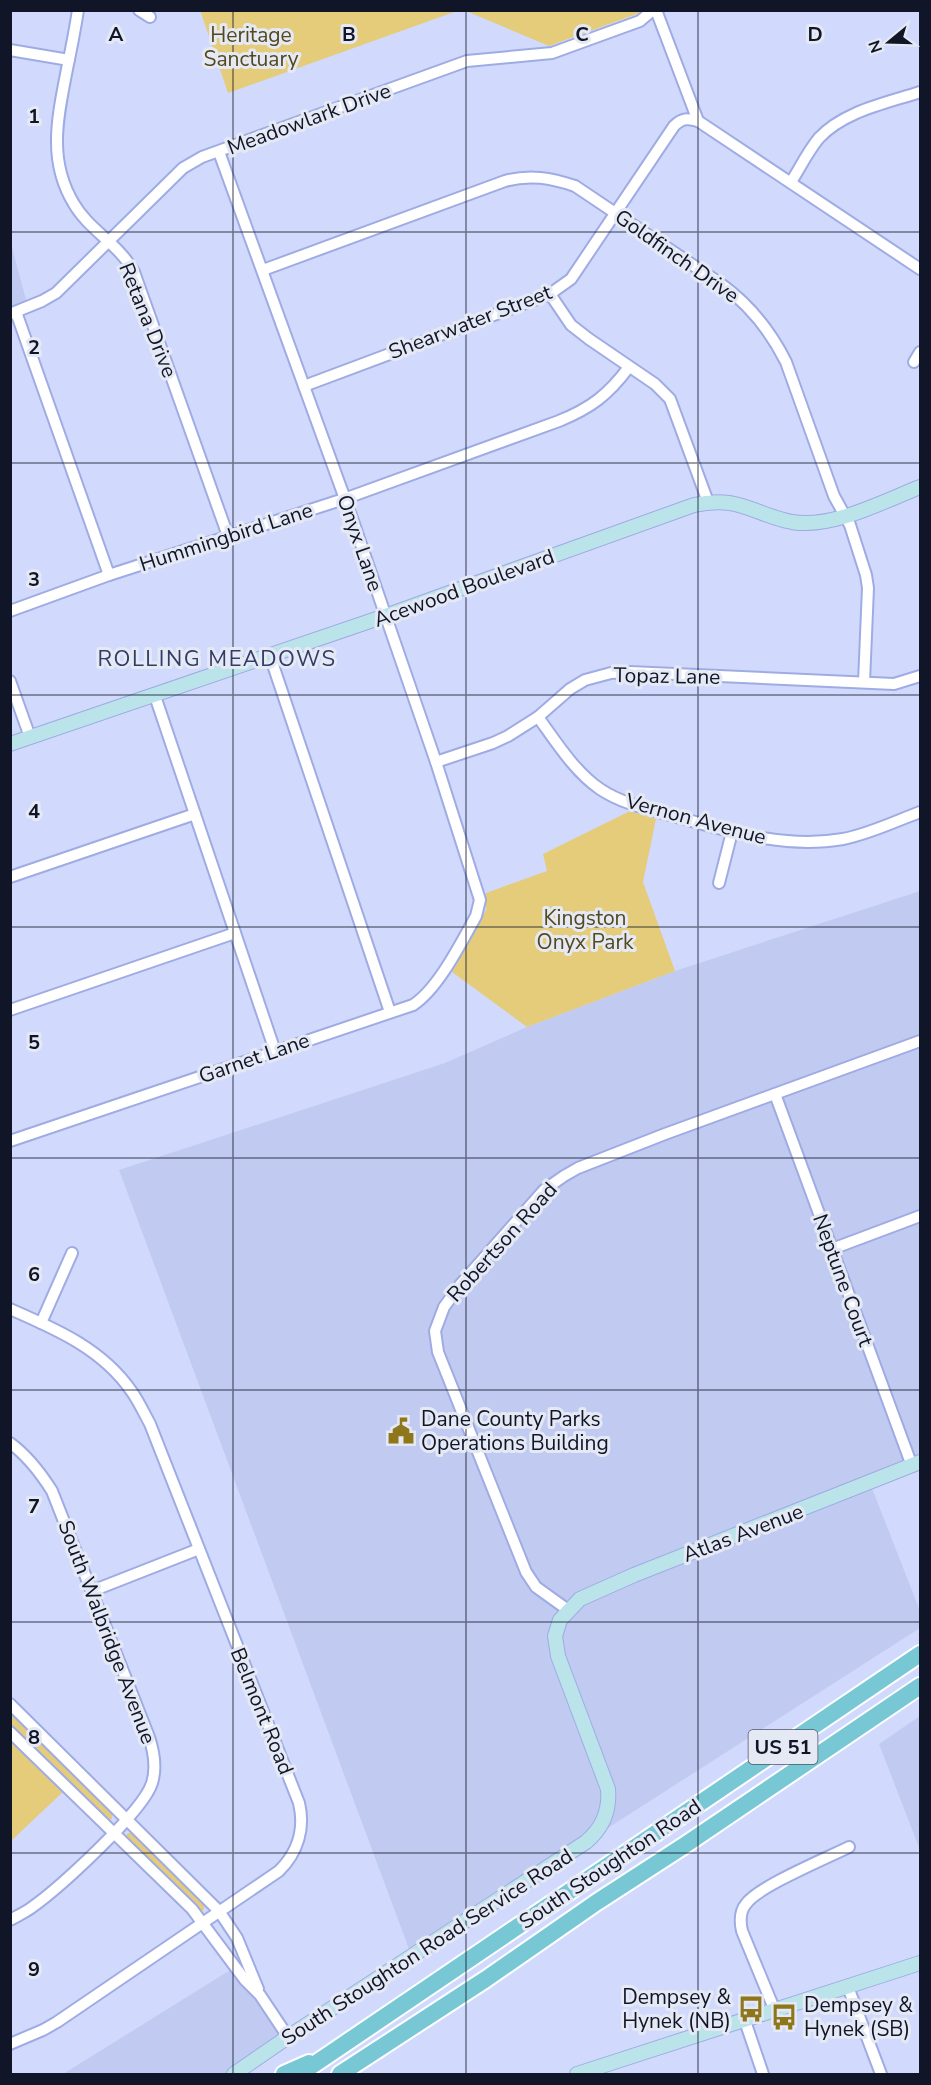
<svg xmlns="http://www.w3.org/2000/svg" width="931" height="2085" viewBox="0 0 931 2085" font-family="'Nunito Sans',sans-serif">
<rect width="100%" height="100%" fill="#d1dafd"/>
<g fill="#c1cbf1">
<path d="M 10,240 L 28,307 L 10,314 Z"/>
<path d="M 920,891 L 920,1462 L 870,1483 L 920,1611 L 920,1628 L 586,1842 L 412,1957 L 119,1170 L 445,1063 L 527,1027 L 675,971 Z"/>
<path d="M 920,1716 L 920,1850 L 879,1744 Z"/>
<path d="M 240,1964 L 288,2037 L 234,2074 L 63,2074 Z"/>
</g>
<g fill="#e4cc7a">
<path d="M 200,10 L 457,10 L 457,11 L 228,93 Z"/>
<path d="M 466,11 L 645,11 L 549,46 Z"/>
<path d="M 630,811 L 656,819 L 643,882 L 675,971 L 527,1027 L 452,972 L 486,910 L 486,893 L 547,871 L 543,854 Z"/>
<path d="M 10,1713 L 112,1813 L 112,1819 L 106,1820 L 11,1726 Z"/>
<path d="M 11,1736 L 65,1790 L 11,1841 Z"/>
<path d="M 128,1833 L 132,1833 L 204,1904 L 204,1910 L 198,1912 L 125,1838 Z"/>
</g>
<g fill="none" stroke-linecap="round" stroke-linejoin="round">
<g stroke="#9face3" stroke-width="14">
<g id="street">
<path d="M 78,10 C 75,30 71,50 67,69 C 58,116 47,160 74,204 C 89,230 120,245 134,272 L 228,536"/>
<path d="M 139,10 L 150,17"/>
<path d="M 656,10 L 698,121 L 920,269"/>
<path d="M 10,50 L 69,60"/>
<path d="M 791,182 C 800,168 808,151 819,138 C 844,111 887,103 920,92"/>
<path d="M 263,270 L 505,181 C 530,174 551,178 575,186 L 721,284 C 750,305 770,330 786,362 L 834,496 L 850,525 L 866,575 L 868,588 L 864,682"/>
<path d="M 550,294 L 571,325 L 589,339 L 655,384 L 670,399 L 708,502"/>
<path d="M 16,312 L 109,575"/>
<path d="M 10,314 L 42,301 L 56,293 L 183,168 L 202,157 L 467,61 L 552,53 L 640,21 L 653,10"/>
<path d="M 914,362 L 920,352"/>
<path d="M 304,386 L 550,294 L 571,279 L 674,126 C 682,118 688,118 698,121"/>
<path d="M 10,611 L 109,575 L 344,499 L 559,421 C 591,408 608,395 629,367"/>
<path d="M 270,656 L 390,1012"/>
<path d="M 10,681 L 30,737"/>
<path d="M 155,696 L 275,1051"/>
<path d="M 538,717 C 556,742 575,772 600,789 C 622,804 652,810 677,817 C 732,832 786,849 843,839 C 869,834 896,821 920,812"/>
<path d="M 436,762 L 493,743 L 508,736 L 538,717 L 570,689 L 585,680 L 611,673 L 630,672 L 894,684 L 920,676"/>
<path d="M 10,877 L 195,814"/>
<path d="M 719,883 L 732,832"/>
<path d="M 10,1010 L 235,933"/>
<path d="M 775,1094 L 912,1466"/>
<path d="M 10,1141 L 413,1005 C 438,989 461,943 476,916 L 480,900 L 436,762 L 353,521 L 219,152"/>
<path d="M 832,1249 L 920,1216"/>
<path d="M 10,1309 C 56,1329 103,1349 132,1392 C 139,1402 144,1413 150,1424 L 299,1803 C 305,1828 298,1852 279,1871 L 57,2022 L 43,2030 L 10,2044"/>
<path d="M 41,1323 L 72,1253"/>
<path d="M 10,1443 C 28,1456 40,1472 52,1491 L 149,1737 C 154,1752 157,1767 152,1783 C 143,1812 58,1889 31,1908 C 24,1913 17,1916 10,1920"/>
<path d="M 92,1591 L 199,1549"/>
<path d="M 568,1610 L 536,1587 L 526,1572 L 438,1352 L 435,1331 L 444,1307 L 460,1285 L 544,1190 L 564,1176 L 578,1168 L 665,1134 L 920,1041"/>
<path d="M 10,1704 L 219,1911 L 237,1938 L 258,1989"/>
<path d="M 10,1732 L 192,1909 L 245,1980 L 260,1995 L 288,2037"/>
<path d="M 848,1987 L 881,2074"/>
<path d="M 775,2011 L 742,1931 C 740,1922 740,1911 746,1904 C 757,1887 827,1858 849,1847"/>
<path d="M 745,2021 L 763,2074"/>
</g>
</g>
<g stroke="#9face3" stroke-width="16">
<g id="secondary">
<path d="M 10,744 L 385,616 L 694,505 C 739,495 752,514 792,522 C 832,529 884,501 920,487"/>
<path d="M 234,2074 L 288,2037 L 586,1842 C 603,1828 610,1811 608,1789 L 558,1656 L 555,1636 L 560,1620 L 580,1599 L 634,1575 L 920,1462"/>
<path d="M 577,2074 L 920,1963"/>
</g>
</g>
<g stroke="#fff" stroke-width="20">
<g id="primary">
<path d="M 284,2074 L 309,2063"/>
<path d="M 300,2074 L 920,1654"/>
<path d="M 340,2074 L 486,1979 L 597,1902 L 685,1845 L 920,1686"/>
</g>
</g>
<use href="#street" stroke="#fff" stroke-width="10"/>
<use href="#secondary" stroke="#bbe3ea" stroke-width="14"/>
<use href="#primary" stroke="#77c7d5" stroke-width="16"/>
</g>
<path fill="none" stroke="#111528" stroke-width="1.5" stroke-opacity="0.55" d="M 233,10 L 233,2074M 466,10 L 466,2074M 698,10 L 698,2074M 10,232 L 920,232M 10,463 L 920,463M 10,695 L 920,695M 10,927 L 920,927M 10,1158 L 920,1158M 10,1390 L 920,1390M 10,1622 L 920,1622M 10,1853 L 920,1853"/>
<defs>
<g id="civic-bare" transform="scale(2.07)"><path d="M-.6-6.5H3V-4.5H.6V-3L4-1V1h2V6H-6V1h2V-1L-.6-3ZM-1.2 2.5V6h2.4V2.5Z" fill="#8e761b" stroke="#e5e9f4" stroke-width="2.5" paint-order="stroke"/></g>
<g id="bus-bare" transform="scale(2.07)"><path d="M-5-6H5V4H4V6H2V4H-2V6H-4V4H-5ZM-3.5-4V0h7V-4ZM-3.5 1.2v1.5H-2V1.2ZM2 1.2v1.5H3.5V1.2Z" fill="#8e761b" stroke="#e5e9f4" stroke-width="2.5" paint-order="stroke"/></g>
</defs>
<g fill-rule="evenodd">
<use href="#civic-bare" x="401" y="1431"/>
<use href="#bus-bare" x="751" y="2009"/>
<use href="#bus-bare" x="784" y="2017"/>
</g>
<g text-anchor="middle" stroke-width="6" stroke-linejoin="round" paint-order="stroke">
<rect fill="#e5e9f4" stroke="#515565" stroke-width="1.5" x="748.5" y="1730" width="69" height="34" rx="4.5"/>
<g font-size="20" font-weight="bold" fill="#111528">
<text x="783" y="1754">US 51</text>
</g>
<g font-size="21" fill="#54481f" stroke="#e5e9f4">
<text x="251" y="42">Heritage<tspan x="251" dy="24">Sanctuary</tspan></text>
<text x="585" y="925">Kingston<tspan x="585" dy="24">Onyx Park</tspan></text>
</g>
<g font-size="21" fill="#111528" stroke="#e5e9f4">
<text transform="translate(309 119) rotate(-20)" y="7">Meadowlark Drive</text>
<text transform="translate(677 256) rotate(35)" y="7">Goldfinch Drive</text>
<text transform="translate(148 320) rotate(68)" y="7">Retana Drive</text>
<text transform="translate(470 322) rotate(-21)" y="7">Shearwater Street</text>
<text transform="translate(226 537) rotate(-18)" y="7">Hummingbird Lane</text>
<text transform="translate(360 543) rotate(71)" y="7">Onyx Lane</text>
<text transform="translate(464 588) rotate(-20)" y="7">Acewood Boulevard</text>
<text transform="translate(667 676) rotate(1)" y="7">Topaz Lane</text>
<text transform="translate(696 819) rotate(15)" y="7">Vernon Avenue</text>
<text transform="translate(254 1058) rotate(-19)" y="7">Garnet Lane</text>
<text transform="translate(502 1242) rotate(-48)" y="7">Robertson Road</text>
<text transform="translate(843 1280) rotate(70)" y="7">Neptune Court</text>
<text transform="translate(743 1533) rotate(-21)" y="7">Atlas Avenue</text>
<text transform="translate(107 1632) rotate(69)" y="7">South Walbridge Avenue</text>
<text transform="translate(262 1711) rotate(68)" y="7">Belmont Road</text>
<text transform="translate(610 1864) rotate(-34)" y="7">South Stoughton Road</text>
<text transform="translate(427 1947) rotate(-33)" y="7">South Stoughton Road Service Road</text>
</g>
<g font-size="21" fill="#111528" stroke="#e5e9f4" text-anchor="start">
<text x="421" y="1426">Dane County Parks<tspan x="421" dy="24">Operations Building</tspan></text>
<text x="731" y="2004" text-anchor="end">Dempsey &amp;<tspan x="731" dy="24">Hynek (NB)</tspan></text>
<text x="804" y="2012">Dempsey &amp;<tspan x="804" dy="24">Hynek (SB)</tspan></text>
</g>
<g font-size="22" letter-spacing="1.5" fill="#323b69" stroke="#e5e9f4">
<text x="217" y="666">ROLLING MEADOWS</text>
</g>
</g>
<g font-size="20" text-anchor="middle" font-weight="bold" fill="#111528" stroke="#e5e9f4" stroke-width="6" stroke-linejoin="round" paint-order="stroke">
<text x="116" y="41">A</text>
<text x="349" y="41">B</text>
<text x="582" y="41">C</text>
<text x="815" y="41">D</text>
<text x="34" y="123">1</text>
<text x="34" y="354">2</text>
<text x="34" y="586">3</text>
<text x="34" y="818">4</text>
<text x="34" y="1049">5</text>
<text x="34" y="1281">6</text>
<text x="34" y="1513">7</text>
<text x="34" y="1744">8</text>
<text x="34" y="1976">9</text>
</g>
<rect width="931" height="2085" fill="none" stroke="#111528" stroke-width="24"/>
<g transform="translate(889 42) rotate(251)" stroke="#e5e9f4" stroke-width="4.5" paint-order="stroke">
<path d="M0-4.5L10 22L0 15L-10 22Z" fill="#111528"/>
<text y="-9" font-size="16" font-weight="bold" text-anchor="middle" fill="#111528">N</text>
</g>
</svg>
